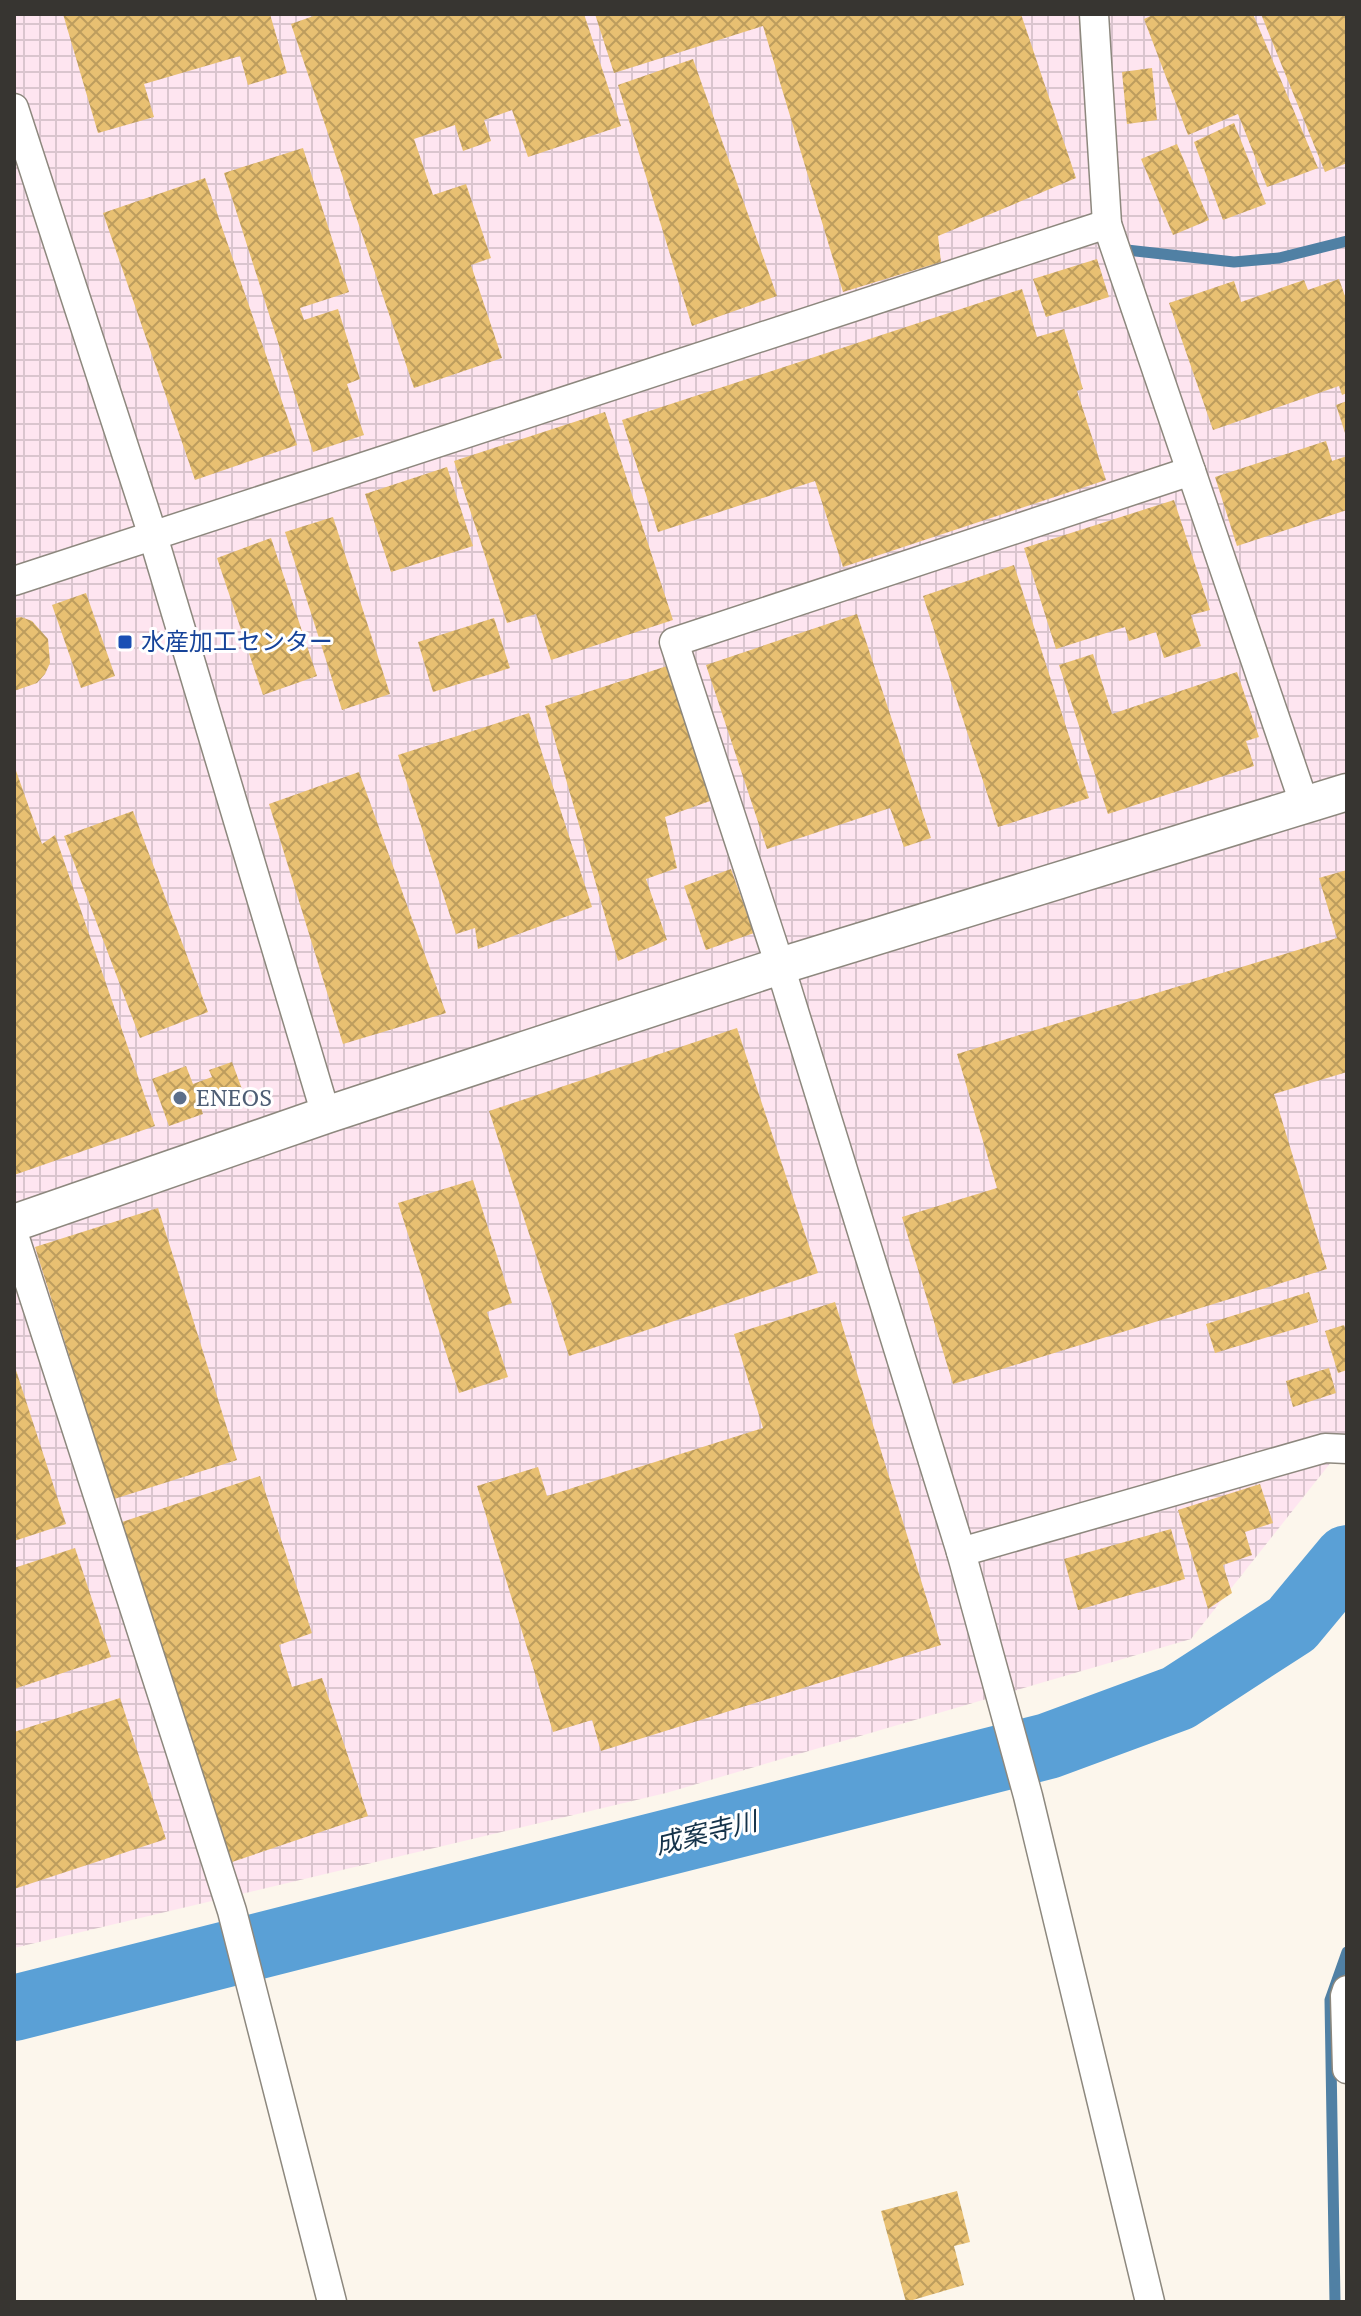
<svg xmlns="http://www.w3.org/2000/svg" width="1361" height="2316" viewBox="0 0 1361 2316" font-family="'PT Serif','Noto Sans JP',serif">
<defs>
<pattern id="industrial-grid" width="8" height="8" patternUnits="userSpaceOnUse" patternTransform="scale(2)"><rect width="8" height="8" fill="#fee5f0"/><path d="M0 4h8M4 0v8" fill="none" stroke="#dac5ce"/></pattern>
<pattern id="building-cross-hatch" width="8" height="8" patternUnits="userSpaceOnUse" patternTransform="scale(2)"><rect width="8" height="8" fill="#e8c072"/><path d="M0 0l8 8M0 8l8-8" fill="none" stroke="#bd9d5e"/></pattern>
</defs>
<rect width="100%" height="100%" fill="#fcf6ec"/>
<path fill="url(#industrial-grid)" d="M 14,14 L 1347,14 L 1347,1442 L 1191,1639 L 666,1793 L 14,1948 Z"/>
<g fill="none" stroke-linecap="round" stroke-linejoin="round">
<g stroke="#5080a4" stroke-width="11">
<path d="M 1118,249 L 1234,262 L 1279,258 L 1347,241"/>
<path d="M 1335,2302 L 1330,2000 L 1347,1952"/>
</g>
<path stroke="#5aa0d6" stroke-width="66" d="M 14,2008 L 1048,1746 L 1178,1698 L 1292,1624 L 1347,1558"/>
</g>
<g fill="url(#building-cross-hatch)">
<path d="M 63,14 L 270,14 L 287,73 L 248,85 L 240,56 L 144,84 L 154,117 L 98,133 Z"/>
<path d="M 319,14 L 584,14 L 621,126 L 528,157 L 512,110 L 484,120 L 491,141 L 463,151 L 455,125 L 414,139 L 433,195 L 466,184 L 491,258 L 471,265 L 502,358 L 414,388 L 291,24 Z"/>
<path d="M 595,14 L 1021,14 L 1076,178 L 938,236 L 941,262 L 843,292 L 763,26 L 614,73 Z"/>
<path d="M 1155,14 L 1253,14 L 1318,168 L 1267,187 L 1238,114 L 1188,135 L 1144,19 Z"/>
<path d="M 1261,14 L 1345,14 L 1347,163 L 1325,172 Z"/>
<path d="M 693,59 L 777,296 L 692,326 L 618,85 Z"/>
<path d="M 1152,68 L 1157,120 L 1127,124 L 1122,72 Z"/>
<path d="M 1234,123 L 1266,204 L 1223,220 L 1194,142 Z"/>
<path d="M 1177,144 L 1209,220 L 1173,235 L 1141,159 Z"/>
<path d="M 303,148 L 349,292 L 300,308 L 304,320 L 338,309 L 360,379 L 347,384 L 364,435 L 313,452 L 224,173 Z"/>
<path d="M 205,178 L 297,445 L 195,480 L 103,213 Z"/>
<path d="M 1097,259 L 1109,297 L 1046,317 L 1033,279 Z"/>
<path d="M 1339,279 L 1347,302 L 1347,393 L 1342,395 L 1339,386 L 1213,430 L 1169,303 L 1234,281 L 1241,302 L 1304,280 L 1308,290 Z"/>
<path d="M 1022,289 L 1037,337 L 1064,329 L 1083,389 L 1077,391 L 1106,480 L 843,567 L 815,481 L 658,532 L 622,420 Z"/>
<path d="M 1347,401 L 1347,436 L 1346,436 L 1336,405 Z"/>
<path d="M 605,412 L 673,620 L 551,660 L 536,614 L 507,623 L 454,461 Z"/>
<path d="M 1326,441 L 1332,461 L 1347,456 L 1347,510 L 1237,546 L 1215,477 Z"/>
<path d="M 447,467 L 473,546 L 391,572 L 365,494 Z"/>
<path d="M 1174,500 L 1210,610 L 1191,615 L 1201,646 L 1164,658 L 1156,632 L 1129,641 L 1125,627 L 1056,649 L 1024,548 Z"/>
<path d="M 333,517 L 390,694 L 342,710 L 285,532 Z"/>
<path d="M 271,538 L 317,676 L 263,695 L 217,558 Z"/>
<path d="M 1014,565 L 1089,798 L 998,827 L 923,596 Z"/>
<path d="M 86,593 L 115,676 L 81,688 L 52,605 Z"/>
<path d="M 857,614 L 931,838 L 904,847 L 890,808 L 767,849 L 706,665 Z"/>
<path d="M 21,617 L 32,621 L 48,639 L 50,663 L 45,674 L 37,683 L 14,691 L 14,618 Z"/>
<path d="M 494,618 L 510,668 L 433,692 L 418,642 Z"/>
<path d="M 1093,654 L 1112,714 L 1237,672 L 1259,737 L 1246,741 L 1254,766 L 1108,814 L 1059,665 Z"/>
<path d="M 670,665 L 713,800 L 665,817 L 677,868 L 646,879 L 667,940 L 618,961 L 545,706 Z"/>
<path d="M 529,713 L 592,907 L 478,949 L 475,928 L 456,934 L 398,755 Z"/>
<path d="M 14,765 L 42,844 L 55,835 L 155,1126 L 14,1175 Z"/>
<path d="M 359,772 L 446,1013 L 343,1044 L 269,804 Z"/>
<path d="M 133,811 L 208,1012 L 140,1038 L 64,836 Z"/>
<path d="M 731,869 L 754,933 L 706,950 L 684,886 Z"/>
<path d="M 1347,870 L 1347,1072 L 1274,1094 L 1327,1269 L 953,1384 L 902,1217 L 997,1188 L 957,1054 L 1337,938 L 1319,878 Z"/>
<path d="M 737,1028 L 818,1273 L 569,1356 L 489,1111 Z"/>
<path d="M 232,1062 L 242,1089 L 219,1097 L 216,1090 L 197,1097 L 203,1114 L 169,1126 L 152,1079 L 186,1066 L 193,1084 L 212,1077 L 209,1070 Z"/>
<path d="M 473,1180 L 512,1303 L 487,1312 L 508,1377 L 459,1393 L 398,1203 Z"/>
<path d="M 158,1208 L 237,1460 L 114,1499 L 35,1247 Z"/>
<path d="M 1309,1292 L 1318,1322 L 1215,1353 L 1206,1324 Z"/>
<path d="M 835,1302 L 941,1645 L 601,1751 L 592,1720 L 553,1732 L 477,1486 L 538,1467 L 547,1496 L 763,1428 L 734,1334 Z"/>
<path d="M 1344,1325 L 1347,1334 L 1347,1370 L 1338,1373 L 1325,1331 Z"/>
<path d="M 14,1364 L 66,1524 L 14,1541 Z"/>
<path d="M 1329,1368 L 1336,1393 L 1293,1407 L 1286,1381 Z"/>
<path d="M 260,1476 L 312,1633 L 279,1645 L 292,1687 L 322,1678 L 368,1816 L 232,1862 L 119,1523 Z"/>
<path d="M 1260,1484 L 1273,1523 L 1245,1532 L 1252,1555 L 1223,1565 L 1232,1593 L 1208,1609 L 1178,1510 Z"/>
<path d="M 1171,1529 L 1185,1579 L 1078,1610 L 1064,1559 Z"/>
<path d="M 75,1548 L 111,1657 L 14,1689 L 14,1568 Z"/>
<path d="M 120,1698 L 166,1839 L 14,1889 L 14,1732 Z"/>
<path d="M 957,2191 L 970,2242 L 954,2246 L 964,2285 L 906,2302 L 881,2211 Z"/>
</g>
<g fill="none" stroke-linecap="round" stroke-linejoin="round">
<g stroke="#8d887e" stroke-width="31">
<g id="minor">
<path d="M 1094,14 L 1107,224 L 1305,806"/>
<path d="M 14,108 L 153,536 L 326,1115"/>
<path d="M 14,581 L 1107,224"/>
<path d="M 14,1235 L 232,1911 L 332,2302"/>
<path d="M 961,1552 L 1325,1448 L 1347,1449"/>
<path d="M 1347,1990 L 1345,1996 L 1347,2069"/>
<path d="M 1150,2302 L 1028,1796 L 961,1552 L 780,966 L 674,642 L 1191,471"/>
</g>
</g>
<g stroke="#8d887e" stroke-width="39">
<path id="tertiary" d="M 14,1223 L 326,1115 L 780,966 L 1347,792"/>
</g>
<use href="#minor" stroke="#fff" stroke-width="28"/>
<use href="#tertiary" stroke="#fff" stroke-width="36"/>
</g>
<rect fill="#1a4fb4" stroke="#fff" stroke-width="3" x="117" y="634" width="16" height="16" rx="4"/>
<circle fill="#5c6f8a" stroke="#fff" stroke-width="3" cx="180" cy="1098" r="8"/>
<g text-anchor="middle" stroke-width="6" stroke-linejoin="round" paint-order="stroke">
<g font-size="24" fill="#164399" stroke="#fff" text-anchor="start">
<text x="141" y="650">水産加工センター</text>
</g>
<g font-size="24" fill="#4e5e75" stroke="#fff" text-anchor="start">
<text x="196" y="1106">ENEOS</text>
</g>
<g font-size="26" font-style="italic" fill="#15334a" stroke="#fff">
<text transform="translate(706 1833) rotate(-14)" y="9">成案寺川</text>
</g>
</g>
<rect width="1361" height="2316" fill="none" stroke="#373531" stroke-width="32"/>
</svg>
